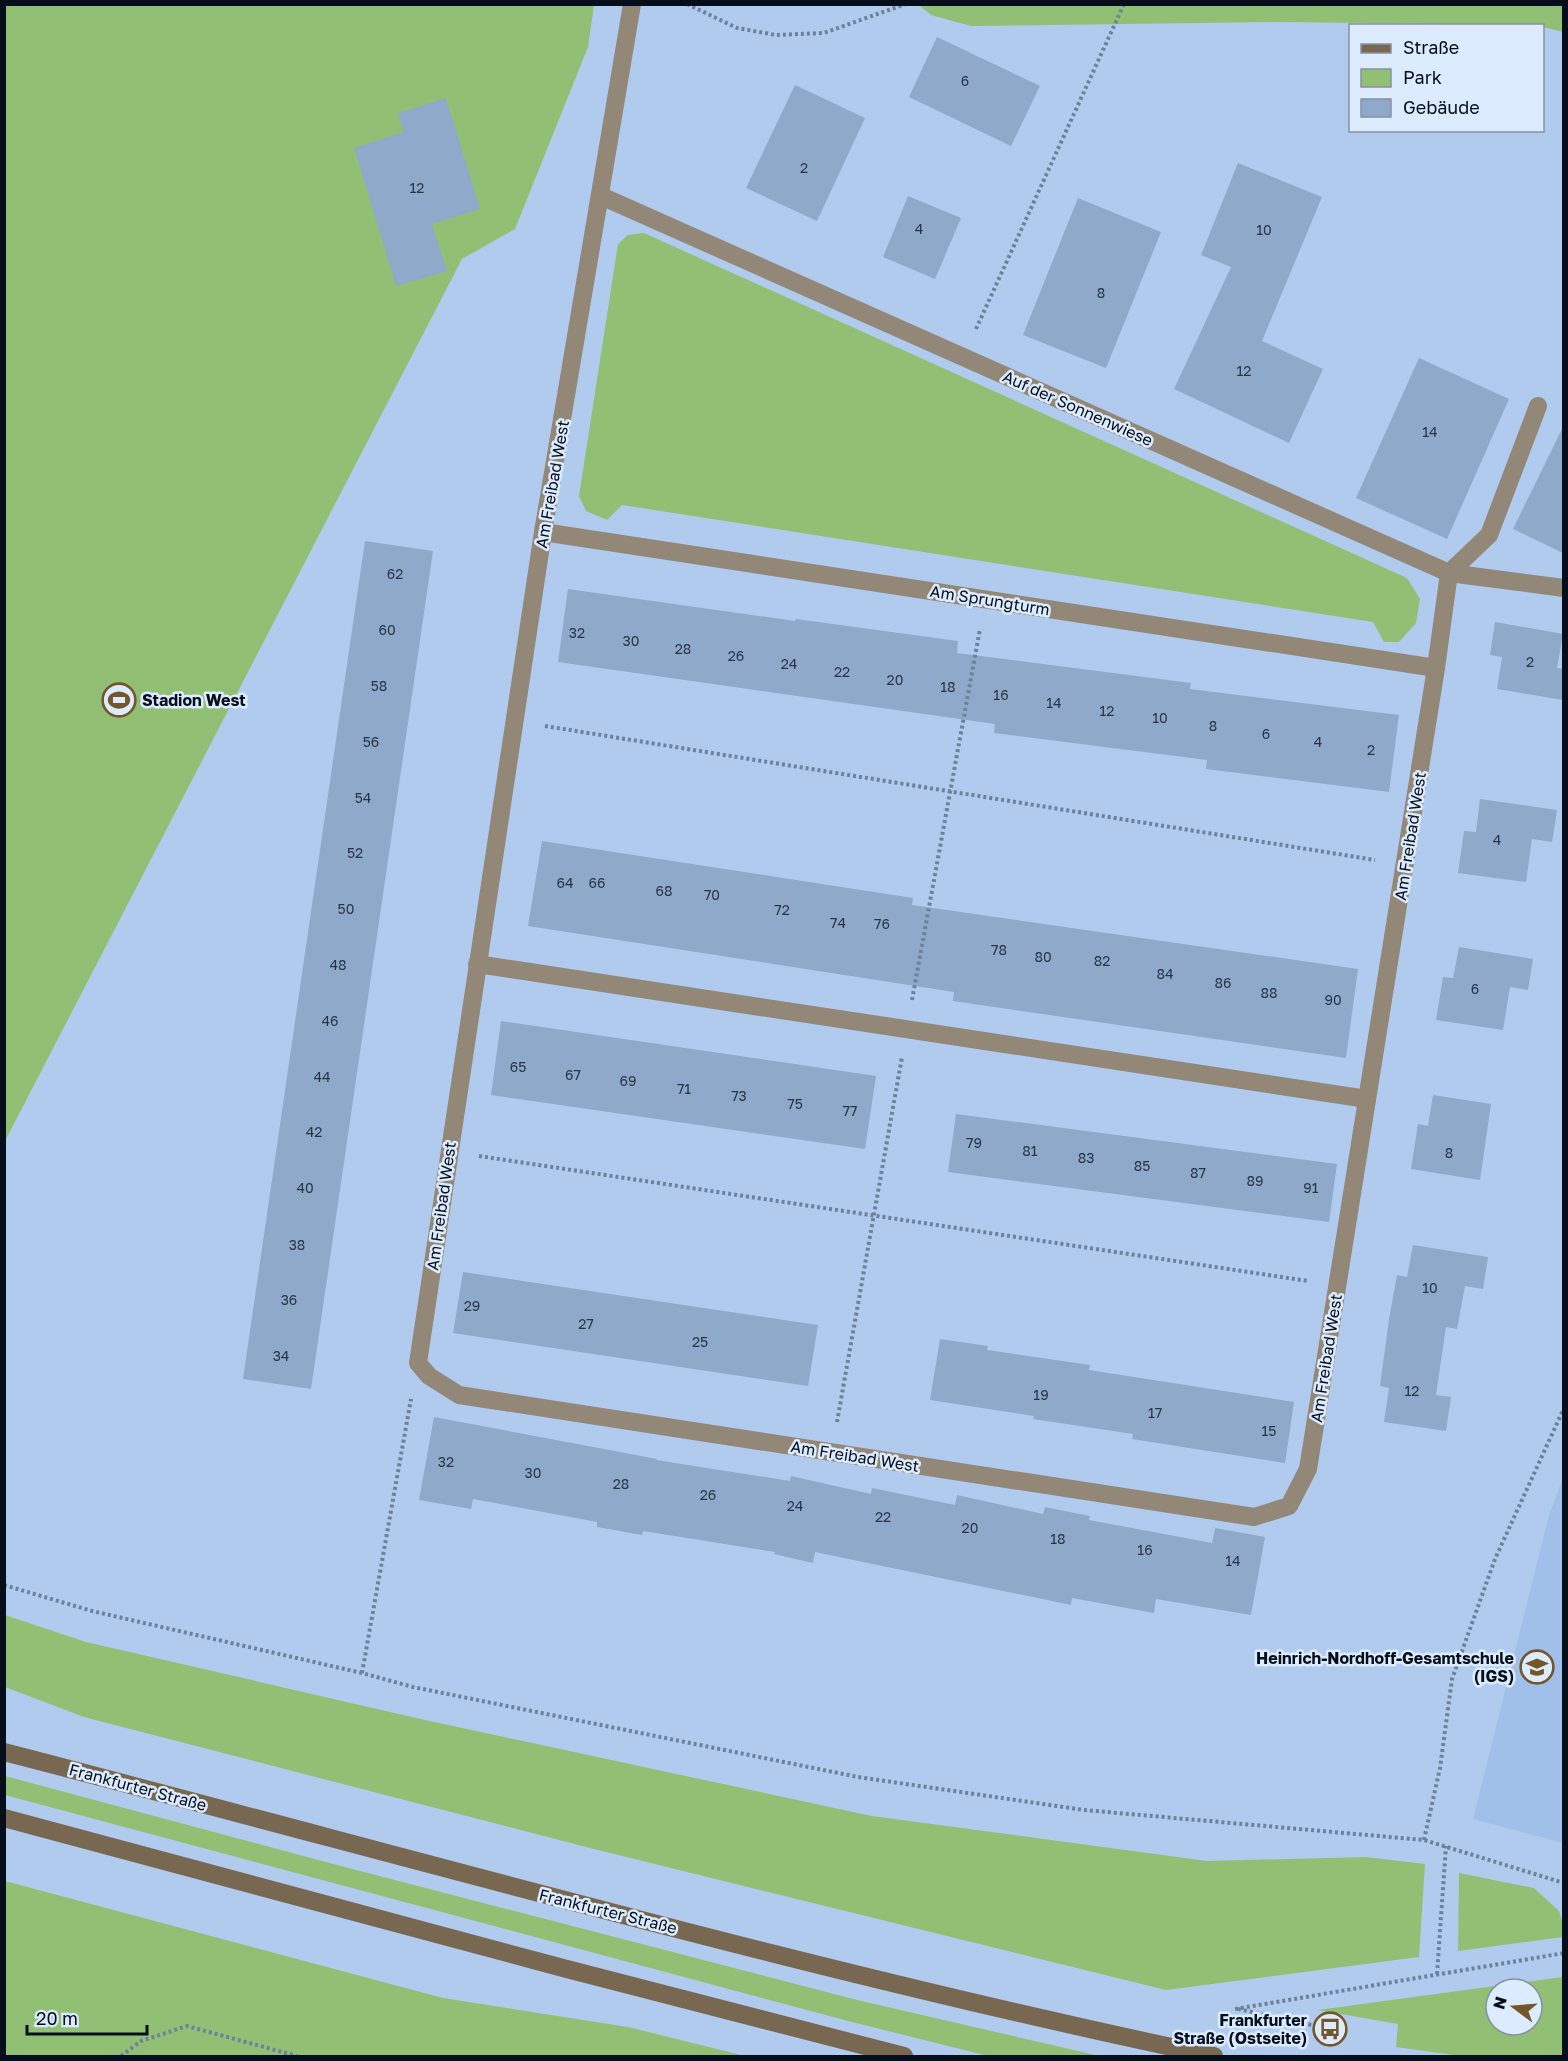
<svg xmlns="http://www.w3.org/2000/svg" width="1568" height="2061" viewBox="0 0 1568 2061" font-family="'Golos Text',sans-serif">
<rect width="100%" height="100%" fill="#b0cbee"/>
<path fill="#a0c0e9" d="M 1563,1478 L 1563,1843 L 1473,1819 L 1549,1515 Z"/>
<g fill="#91c075" fill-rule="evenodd">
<path d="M 1563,4 L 1563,32 L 1543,27 L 1542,26 L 1528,25 L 1280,22 L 971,26 L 931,15 L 919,5 Z"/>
<path d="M 5,5 L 594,5 L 588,47 L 515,229 L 462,259 L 5,1141 Z"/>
<path d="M 644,233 L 1407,578 L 1420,599 L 1416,623 L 1399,642 L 1384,642 L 1373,622 L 622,505 L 607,520 L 586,511 L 579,496 L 618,244 L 628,235 Z"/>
<path d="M 5,1615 L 86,1642 L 425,1720 L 872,1816 L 1207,1861 L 1366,1857 L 1425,1864 L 1419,1957 L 1166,1990 L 590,1848 L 84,1717 L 5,1687 Z"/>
<path d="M 5,1776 L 341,1866 L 857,2000 L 1100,2056 L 988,2056 L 852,2022 L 5,1795 Z"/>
<path d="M 1459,1873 L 1534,1888 L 1559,1911 L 1563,1924 L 1563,1937 L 1458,1951 Z"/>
<path d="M 5,1881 L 443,1998 L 628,2027 L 745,2056 L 5,2056 Z"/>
<path d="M 1562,1977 L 1563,2056 L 1461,2056 L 1396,2047 L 1398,2024 L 1318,2010 ZM 1496,1989 L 1532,1989 L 1532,2025 L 1496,2025 Z"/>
</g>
<g fill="#8fa9cb">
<path d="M 937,37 L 1040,86 L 1011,146 L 909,97 Z"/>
<path d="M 795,85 L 865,118 L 817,221 L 746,188 Z"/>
<path d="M 446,98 L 480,209 L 432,224 L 447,271 L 396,286 L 354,148 L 404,132 L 398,113 Z"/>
<path d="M 1238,163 L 1322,197 L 1262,341 L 1323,369 L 1289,443 L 1174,389 L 1231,267 L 1201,255 Z"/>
<path d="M 908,196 L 961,218 L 935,279 L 883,257 Z"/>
<path d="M 1078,198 L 1161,232 L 1106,368 L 1023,335 Z"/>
<path d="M 1419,358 L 1509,399 L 1447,539 L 1356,498 Z"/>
<path d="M 1563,427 L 1563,553 L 1513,529 Z"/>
<path d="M 365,541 L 433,551 L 311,1389 L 243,1379 Z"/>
<path d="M 568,589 L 795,621 L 796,619 L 958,641 L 957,653 L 1191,683 L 1190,689 L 1399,715 L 1389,792 L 1206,769 L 1207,760 L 994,733 L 995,724 L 558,662 Z"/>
<path d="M 1495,622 L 1563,634 L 1557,668 L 1563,669 L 1563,700 L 1497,689 L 1502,657 L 1490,655 Z"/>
<path d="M 1480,799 L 1557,810 L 1552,842 L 1532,839 L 1526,882 L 1458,873 L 1464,831 L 1476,832 Z"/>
<path d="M 542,841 L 913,898 L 912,905 L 1358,969 L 1346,1058 L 953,1001 L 954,992 L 528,926 Z"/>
<path d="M 1459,947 L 1533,959 L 1528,990 L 1510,987 L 1503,1030 L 1436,1020 L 1443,977 L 1453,978 Z"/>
<path d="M 501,1021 L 876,1076 L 865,1149 L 491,1095 Z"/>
<path d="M 1433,1095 L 1491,1104 L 1480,1180 L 1411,1169 L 1418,1124 L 1428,1126 Z"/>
<path d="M 956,1114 L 1337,1164 L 1329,1222 L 948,1172 Z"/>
<path d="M 1413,1245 L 1488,1257 L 1483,1289 L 1465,1286 L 1457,1329 L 1446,1327 L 1436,1395 L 1451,1397 L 1446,1431 L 1384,1422 L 1389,1388 L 1380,1386 L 1389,1319 L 1397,1275 L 1407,1277 Z"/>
<path d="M 463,1272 L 818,1325 L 808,1386 L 453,1333 Z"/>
<path d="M 940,1339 L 988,1346 L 987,1350 L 1090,1365 L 1089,1370 L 1294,1402 L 1285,1463 L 1132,1439 L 1133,1434 L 1033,1419 L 1034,1416 L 930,1400 Z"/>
<path d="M 434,1417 L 657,1459 L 656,1460 L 790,1481 L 791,1476 L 871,1494 L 872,1488 L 955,1505 L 957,1495 L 1043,1514 L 1045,1507 L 1090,1516 L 1089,1520 L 1212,1543 L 1215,1528 L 1265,1537 L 1251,1615 L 1156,1599 L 1154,1613 L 1072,1598 L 1071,1605 L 815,1552 L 813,1563 L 774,1554 L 775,1552 L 643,1531 L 642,1535 L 597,1527 L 597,1522 L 473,1499 L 471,1509 L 419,1500 Z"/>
</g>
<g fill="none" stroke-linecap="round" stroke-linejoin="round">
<g stroke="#6d819b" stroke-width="4" stroke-dasharray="3 3" stroke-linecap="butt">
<path d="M 687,4 L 737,28 L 776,35 L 824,33 L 906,4"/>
<path d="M 976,329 L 1124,4"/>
<path d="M 545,726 L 1375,860"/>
<path d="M 912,1000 L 980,629"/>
<path d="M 479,1156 L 1308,1281"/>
<path d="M 837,1422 L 902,1057"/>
<path d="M 4,1585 L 92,1611 L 362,1673 L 413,1687 L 858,1777 L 1084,1810 L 1424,1840 L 1564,1883"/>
<path d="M 362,1673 L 411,1399"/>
<path d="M 1424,1840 L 1440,1768 L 1452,1679 L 1495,1559 L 1564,1408"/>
<path d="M 1437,1974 L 1446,1846"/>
<path d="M 1235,2009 L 1564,1953"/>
<path d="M 1238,2009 L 1330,2029"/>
<path d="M 121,2056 L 141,2041 L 187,2026 L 297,2056"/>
</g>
<path stroke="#938778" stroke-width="18" d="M 1449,573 L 1489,535 L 1538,406"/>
<g stroke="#938778" stroke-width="18">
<path d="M 632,4 L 543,532 L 418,1363 L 429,1376 L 459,1395 L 1254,1517 L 1289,1506 L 1308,1469 L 1436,668 L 1449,573"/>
<path d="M 601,196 L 1449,573 L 1564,588"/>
<path d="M 543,532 L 1436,668"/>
<path d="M 477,964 L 1367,1099"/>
</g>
<g stroke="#786852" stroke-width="18">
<path d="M 4,1752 C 407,1856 807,1971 1214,2056"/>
<path d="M 4,1818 L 563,1968 L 904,2056"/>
</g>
</g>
<defs>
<g id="stadium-ring" transform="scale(1.725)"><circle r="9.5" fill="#dcebfd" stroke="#74562b" stroke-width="1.5"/><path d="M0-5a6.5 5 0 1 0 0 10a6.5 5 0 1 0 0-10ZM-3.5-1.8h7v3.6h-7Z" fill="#74562b"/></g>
<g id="school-ring" transform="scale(1.725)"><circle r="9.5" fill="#dcebfd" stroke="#74562b" stroke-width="1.5"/><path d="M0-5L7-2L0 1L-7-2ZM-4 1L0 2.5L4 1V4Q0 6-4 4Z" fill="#74562b"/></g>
<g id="bus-ring" transform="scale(1.725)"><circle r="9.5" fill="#dcebfd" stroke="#74562b" stroke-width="1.5"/><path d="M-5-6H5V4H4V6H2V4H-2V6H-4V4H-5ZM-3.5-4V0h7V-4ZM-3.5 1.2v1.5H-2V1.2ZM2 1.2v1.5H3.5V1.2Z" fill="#74562b"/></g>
</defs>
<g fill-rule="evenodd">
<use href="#stadium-ring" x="119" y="700"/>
<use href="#school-ring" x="1537" y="1667"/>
<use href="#bus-ring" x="1330" y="2029"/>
</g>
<g text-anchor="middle" stroke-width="5" stroke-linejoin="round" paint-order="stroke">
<g font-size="14" fill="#283546">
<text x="965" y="86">6</text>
<text x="804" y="173">2</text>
<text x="417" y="193">12</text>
<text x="919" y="234">4</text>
<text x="1264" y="235">10</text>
<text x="1101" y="298">8</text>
<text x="1244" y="376">12</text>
<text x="1430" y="437">14</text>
<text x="395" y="579">62</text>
<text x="387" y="635">60</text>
<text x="577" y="638">32</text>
<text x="631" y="646">30</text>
<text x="683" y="654">28</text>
<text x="736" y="661">26</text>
<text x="1530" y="667">2</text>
<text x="789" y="669">24</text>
<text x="842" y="677">22</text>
<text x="895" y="685">20</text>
<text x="379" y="691">58</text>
<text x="948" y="692">18</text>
<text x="1001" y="700">16</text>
<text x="1054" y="708">14</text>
<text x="1107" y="716">12</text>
<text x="1160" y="723">10</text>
<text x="1213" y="731">8</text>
<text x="1266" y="739">6</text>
<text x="371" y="747">56</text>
<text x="1318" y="747">4</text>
<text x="1371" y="755">2</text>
<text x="363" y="803">54</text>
<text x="1497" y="845">4</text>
<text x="355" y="858">52</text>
<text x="565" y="888">64</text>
<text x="597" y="888">66</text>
<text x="664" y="896">68</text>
<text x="712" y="900">70</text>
<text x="346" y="914">50</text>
<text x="782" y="915">72</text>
<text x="838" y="928">74</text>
<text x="882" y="929">76</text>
<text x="999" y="955">78</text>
<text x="1043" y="962">80</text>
<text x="1102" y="966">82</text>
<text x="338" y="970">48</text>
<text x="1165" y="979">84</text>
<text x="1223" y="988">86</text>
<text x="1475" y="994">6</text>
<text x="1269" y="998">88</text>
<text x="1333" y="1005">90</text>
<text x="330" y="1026">46</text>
<text x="518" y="1072">65</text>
<text x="573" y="1080">67</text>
<text x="322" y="1082">44</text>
<text x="628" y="1086">69</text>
<text x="684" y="1094">71</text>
<text x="739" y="1101">73</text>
<text x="795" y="1109">75</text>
<text x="850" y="1116">77</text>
<text x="314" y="1137">42</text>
<text x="974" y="1148">79</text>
<text x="1030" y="1156">81</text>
<text x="1449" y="1158">8</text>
<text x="1086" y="1163">83</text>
<text x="1142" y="1171">85</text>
<text x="1198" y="1178">87</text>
<text x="1255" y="1186">89</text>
<text x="305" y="1193">40</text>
<text x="1311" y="1193">91</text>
<text x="297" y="1250">38</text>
<text x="1430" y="1293">10</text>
<text x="289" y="1305">36</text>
<text x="472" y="1311">29</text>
<text x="586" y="1329">27</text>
<text x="700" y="1347">25</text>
<text x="281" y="1361">34</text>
<text x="1412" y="1396">12</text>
<text x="1041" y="1400">19</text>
<text x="1155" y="1418">17</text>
<text x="1269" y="1436">15</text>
<text x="446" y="1467">32</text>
<text x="533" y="1478">30</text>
<text x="621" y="1489">28</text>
<text x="708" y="1500">26</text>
<text x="795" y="1511">24</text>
<text x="883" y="1522">22</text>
<text x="970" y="1533">20</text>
<text x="1058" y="1544">18</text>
<text x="1145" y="1555">16</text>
<text x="1233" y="1566">14</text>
</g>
<g font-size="16" fill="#050e1a" stroke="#dcebfd">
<text transform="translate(1078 408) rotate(24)" y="6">Auf der Sonnenwiese</text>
<text transform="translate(552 484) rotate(-80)" y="6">Am Freibad West</text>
<text transform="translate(990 600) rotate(9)" y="6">Am Sprungturm</text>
<text transform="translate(1410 836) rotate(-81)" y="6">Am Freibad West</text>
<text transform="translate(441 1206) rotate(-82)" y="6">Am Freibad West</text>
<text transform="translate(1326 1358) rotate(-81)" y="6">Am Freibad West</text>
<text transform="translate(855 1456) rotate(9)" y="6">Am Freibad West</text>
<text transform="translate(138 1787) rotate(15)" y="6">Frankfurter Straße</text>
<text transform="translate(608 1911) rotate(14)" y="6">Frankfurter Straße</text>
</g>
<g font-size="16" font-weight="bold" fill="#050e1a" stroke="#dcebfd" text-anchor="end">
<text x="142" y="706" text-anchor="start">Stadion West</text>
<text x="1514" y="1664">Heinrich-Nordhoff-Gesamtschule<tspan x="1514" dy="18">(IGS)</tspan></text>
<text x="1307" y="2026">Frankfurter<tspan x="1307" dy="18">Straße (Ostseite)</tspan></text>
</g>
</g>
<rect width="1568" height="2061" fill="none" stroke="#050e1a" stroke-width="12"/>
<rect x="1349" y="24" width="195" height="108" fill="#dcebfd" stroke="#8693a2" stroke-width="1.5"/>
<rect x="1361" y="44" width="30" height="9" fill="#786852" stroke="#8693a2" stroke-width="1.5"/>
<text x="1403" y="54" font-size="18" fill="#050e1a">Straße</text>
<rect x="1361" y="69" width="30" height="18" fill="#91c075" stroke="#8693a2" stroke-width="1.5"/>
<text x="1403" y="84" font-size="18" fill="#050e1a">Park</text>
<rect x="1361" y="99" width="30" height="18" fill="#8fa9cb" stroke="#8693a2" stroke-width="1.5"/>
<text x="1403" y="114" font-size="18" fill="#050e1a">Gebäude</text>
<g transform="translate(1514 2007) rotate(286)"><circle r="28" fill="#dcebfd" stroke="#8693a2" stroke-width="1.5"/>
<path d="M0-4.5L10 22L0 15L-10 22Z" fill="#74562b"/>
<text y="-9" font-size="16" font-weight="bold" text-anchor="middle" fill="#050e1a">N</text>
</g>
<path d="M27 2025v9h120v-9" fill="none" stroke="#050e1a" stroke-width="3"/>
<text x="36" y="2025" font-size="18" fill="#050e1a" stroke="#dcebfd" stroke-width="4.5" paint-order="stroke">20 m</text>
</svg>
